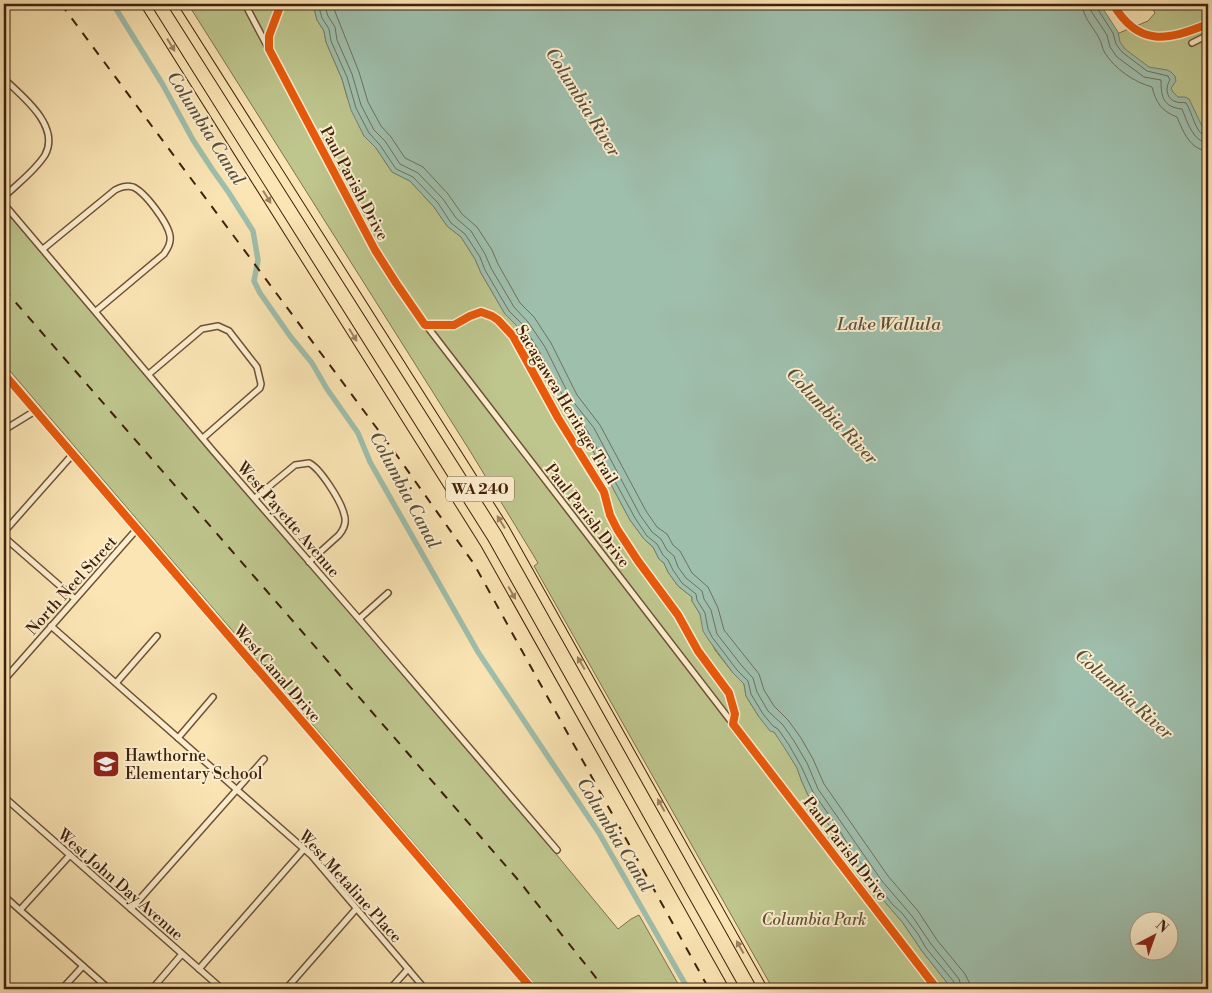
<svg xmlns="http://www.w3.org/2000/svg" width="1212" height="993" viewBox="0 0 1212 993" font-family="'Libre Bodoni',serif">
<rect width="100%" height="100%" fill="#fbe5b4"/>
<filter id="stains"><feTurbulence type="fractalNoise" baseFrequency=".004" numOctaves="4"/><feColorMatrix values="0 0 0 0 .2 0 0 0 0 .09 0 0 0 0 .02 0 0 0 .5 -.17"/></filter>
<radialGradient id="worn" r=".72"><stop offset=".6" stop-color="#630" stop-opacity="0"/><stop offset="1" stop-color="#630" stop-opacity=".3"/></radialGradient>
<g fill="#bec58d" stroke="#7e724c">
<path d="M 188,4 L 313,4 L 317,20 L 324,31 L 326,42 L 342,79 L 347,97 L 364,136 L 376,148 L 392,172 L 410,181 L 434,207 L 447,226 L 461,237 L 475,259 L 481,273 L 505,314 L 519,328 L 535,353 L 562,405 L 584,434 L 630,520 L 644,539 L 653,547 L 659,559 L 664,563 L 668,572 L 678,586 L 692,597 L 692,601 L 700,614 L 703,625 L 715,650 L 733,673 L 741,680 L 744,684 L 746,696 L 759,717 L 774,732 L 785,747 L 797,768 L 802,782 L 808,795 L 873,888 L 903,923 L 922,951 L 952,989 L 773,989 L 534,566 L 538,563 L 532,553 L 470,451 Z"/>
<path d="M 1150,4 L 1208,4 L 1208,223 L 1107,38 L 1148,21 L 1155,13 Z"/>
<path d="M 4,209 L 556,854 L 618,929 L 631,919 L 639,915 L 681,989 L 539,989 L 4,364 Z"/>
</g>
<path fill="#9fbfad" stroke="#797f6d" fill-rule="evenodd" d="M 313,4 L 1100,4 L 1118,32 L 1120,42 L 1125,49 L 1149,67 L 1167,70 L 1171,72 L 1175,76 L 1176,81 L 1171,88 L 1173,92 L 1178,97 L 1185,97 L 1189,99 L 1201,124 L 1208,135 L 1208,989 L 952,989 L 922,951 L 903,923 L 873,888 L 808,795 L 802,782 L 797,768 L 784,747 L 774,732 L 770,731 L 759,717 L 746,696 L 744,684 L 733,673 L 708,639 L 703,631 L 700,614 L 692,601 L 692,597 L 678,586 L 668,572 L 664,563 L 659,559 L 653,547 L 644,539 L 630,520 L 584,434 L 562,405 L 535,353 L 519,328 L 505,314 L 481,273 L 475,259 L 461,237 L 447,226 L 434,207 L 410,181 L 392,172 L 376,148 L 364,136 L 351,110 L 342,79 L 326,42 L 324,31 L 317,20 ZM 1170,920 L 1170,950 L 1140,950 L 1140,920 Z"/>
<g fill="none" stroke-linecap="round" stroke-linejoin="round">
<g stroke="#6f705c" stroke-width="1">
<path d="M 318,4 L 322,18 L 329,29 L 331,41 L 347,77 L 356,108 L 369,133 L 380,145 L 396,169 L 413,177 L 438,203 L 451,223 L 465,234 L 480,257 L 485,270 L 509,311 L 523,325 L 539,351 L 566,402 L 588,432 L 635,518 L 647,536 L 657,544 L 663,555 L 668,560 L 673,570 L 682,583 L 696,594 L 697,600 L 705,613 L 708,629 L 712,637 L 737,670 L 748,681 L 751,694 L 763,714 L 773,726 L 778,729 L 789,745 L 801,766 L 813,792 L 838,828 L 853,853 L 893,905 L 902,913 L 918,934 L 926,948 L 954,982 L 956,989"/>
<path d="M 324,4 L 328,16 L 335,27 L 337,40 L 352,74 L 361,105 L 374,130 L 385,141 L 400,164 L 418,173 L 443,199 L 456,218 L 471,231 L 485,254 L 491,268 L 514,307 L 528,322 L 545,347 L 571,399 L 594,428 L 640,515 L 652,532 L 661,539 L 667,550 L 674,556 L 678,567 L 686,578 L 702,591 L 704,599 L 711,610 L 717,634 L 742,666 L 753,678 L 757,692 L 768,711 L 783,725 L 794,741 L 807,763 L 818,789 L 882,881 L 912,916 L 931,944 L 959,979 L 962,989"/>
<path d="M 332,4 L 359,72 L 368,102 L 381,126 L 391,137 L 405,158 L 423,167 L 448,194 L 462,214 L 477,227 L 492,250 L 498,264 L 520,303 L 534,317 L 551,343 L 577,395 L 600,425 L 646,511 L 657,527 L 667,534 L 673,545 L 680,551 L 692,573 L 708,587 L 718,608 L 724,630 L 759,674 L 764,690 L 774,706 L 788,720 L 801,738 L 813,759 L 824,784 L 888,876 L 918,911 L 937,940 L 965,974 L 969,982 L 970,989"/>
<path d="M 1082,4 C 1083,17 1093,27 1099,38 C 1102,43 1102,49 1105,53 C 1115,69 1134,82 1152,87 C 1156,102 1161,111 1177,117 C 1183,131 1190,150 1208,151"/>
<path d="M 1090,4 L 1091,11 L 1107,35 L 1110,47 L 1117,57 L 1144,77 L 1161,80 C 1161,97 1163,107 1182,109 C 1187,121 1193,142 1208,143"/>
<path d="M 1096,4 L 1097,8 L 1113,33 L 1116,44 L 1122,52 L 1147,71 L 1168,76 L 1170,80 C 1165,87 1166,100 1177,102 C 1180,103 1183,102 1186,103 C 1193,113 1195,135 1208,137"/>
</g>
<path stroke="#9fbfad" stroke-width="5.5" d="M 113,4 L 163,85 L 193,140 L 212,169 L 229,193 L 253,231 L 258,260 L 254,281 L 260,293 L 290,336 L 312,363 L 327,389 L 358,433 L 370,462 L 478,652 L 599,833 L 688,989"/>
<g stroke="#6e5136" stroke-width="8">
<g id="minor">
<path d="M 245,4 L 367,235 L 406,299 L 937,989"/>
<path d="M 1192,43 L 1208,35"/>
<path d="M 4,79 C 22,96 61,126 45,155 C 35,171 17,184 4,197"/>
<path d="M 4,204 L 214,452 L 359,619 L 557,850"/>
<path d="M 43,249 L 115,190 C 121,187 126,185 133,187 C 145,192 168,223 170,236 C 171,243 168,248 164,254 L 96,311"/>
<path d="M 4,374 L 532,989"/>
<path d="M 149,374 L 202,329 L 218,326 L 229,331 L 257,367 L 261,384 L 260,388 L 203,438"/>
<path d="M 4,430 L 35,411"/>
<path d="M 255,498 L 295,465 L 309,463 C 320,468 341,501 344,514 C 347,522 344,529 339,535 L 309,562"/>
<path d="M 4,532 L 73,454"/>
<path d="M 4,537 L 75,599"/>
<path d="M 359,619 L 388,593"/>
<path d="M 51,626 L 311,855 L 425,989"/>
<path d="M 4,680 L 137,529"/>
<path d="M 116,683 L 157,636"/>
<path d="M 178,738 L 213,697"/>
<path d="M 4,797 L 222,989"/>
<path d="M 4,896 L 109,989"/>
<path d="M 131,909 L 264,759"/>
<path d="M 20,910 L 70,855"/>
<path d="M 199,969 L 304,849"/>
<path d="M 62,989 L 83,966"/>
<path d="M 152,989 L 182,954"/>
<path d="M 286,989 L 356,909"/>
<path d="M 390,989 L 408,969"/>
</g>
</g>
<g stroke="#3f200c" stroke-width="10">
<g id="highway">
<path d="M 145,4 L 485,544 L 735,989"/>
<path d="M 172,4 L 505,529 L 763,989"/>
</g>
</g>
<use href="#minor" stroke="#fceece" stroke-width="5"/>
<use href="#highway" stroke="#fbe5b4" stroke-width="8"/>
<g stroke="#3f200c" stroke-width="2" stroke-dasharray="9 9" stroke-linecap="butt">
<path d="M 61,4 L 393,450 L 474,564 L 709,989"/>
<path d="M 4,289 L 519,881 L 605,989"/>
</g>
<g stroke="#fceece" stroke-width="11">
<g id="cycleway">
<path d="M 281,4 L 269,36 L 269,49 L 375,250 L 396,283 L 425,325 L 454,325 L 470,316 L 481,312 L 492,316 L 498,320 L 513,336 L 558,418 L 604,492 L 610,515 L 617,529 L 638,561 L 678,615 L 698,651 L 729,693 L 735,714 L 733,724 L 937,989"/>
<path d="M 1113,4 C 1139,48 1168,40 1208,24"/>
<path d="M 4,374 L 532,989"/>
</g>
</g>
<use href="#cycleway" stroke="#e8590c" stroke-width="8"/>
</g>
<defs><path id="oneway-solid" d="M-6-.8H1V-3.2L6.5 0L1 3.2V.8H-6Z" transform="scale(1.25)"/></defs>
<g fill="#9d8260">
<use href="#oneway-solid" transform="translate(171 45) rotate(58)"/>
<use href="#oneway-solid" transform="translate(267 197) rotate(58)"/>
<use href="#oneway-solid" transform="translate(353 335) rotate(58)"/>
<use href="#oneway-solid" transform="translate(501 522) rotate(-122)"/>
<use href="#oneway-solid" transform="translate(512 593) rotate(61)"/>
<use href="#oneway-solid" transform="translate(581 663) rotate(-120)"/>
<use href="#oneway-solid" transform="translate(661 805) rotate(-119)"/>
<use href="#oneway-solid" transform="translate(740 947) rotate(-119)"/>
</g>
<defs>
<g id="school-square" transform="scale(1.4375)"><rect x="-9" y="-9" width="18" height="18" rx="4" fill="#8f2418" stroke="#fceece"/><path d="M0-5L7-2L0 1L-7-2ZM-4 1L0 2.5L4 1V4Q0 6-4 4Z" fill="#fff"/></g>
</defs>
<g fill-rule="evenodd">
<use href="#school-square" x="106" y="764"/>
</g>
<g text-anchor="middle" stroke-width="4" stroke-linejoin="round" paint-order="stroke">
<rect fill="#fceece" stroke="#785e46" stroke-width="1" x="446" y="476.5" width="68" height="25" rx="4"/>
<g font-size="15" font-weight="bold" fill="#3f200c">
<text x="480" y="494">WA 240</text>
</g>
<g font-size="16" fill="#3f200c" stroke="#fceece">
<text transform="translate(355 183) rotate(62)" y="6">Paul Parish Drive</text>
<text transform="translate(567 404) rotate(59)" y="6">Sacagawea Heritage Trail</text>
<text transform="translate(588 515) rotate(52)" y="6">Paul Parish Drive</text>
<text transform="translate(289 519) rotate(49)" y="6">West Payette Avenue</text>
<text transform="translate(71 585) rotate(-48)" y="6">North Neel Street</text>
<text transform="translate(278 673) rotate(49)" y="6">West Canal Drive</text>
<text transform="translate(846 848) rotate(52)" y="6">Paul Parish Drive</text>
<text transform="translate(121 884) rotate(41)" y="6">West John Day Avenue</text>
<text transform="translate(351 886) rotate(48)" y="6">West Metaline Place</text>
</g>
<g font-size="16" fill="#3f200c" stroke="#fceece" text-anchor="start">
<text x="125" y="761">Hawthorne<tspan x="125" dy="18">Elementary School</tspan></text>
</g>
<g font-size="16" font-style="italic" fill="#655233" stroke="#fceece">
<text x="814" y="925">Columbia Park</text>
</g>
<g font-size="18" font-style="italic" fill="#5c503c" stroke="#fceece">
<text transform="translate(583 102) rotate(58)" y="6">Columbia River</text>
<text transform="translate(206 128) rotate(58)" y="6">Columbia Canal</text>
<text x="889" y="330">Lake Wallula</text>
<text transform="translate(832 416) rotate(47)" y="6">Columbia River</text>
<text transform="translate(405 490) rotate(62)" y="6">Columbia Canal</text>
<text transform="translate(1124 694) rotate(42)" y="6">Columbia River</text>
<text transform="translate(615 835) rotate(59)" y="6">Columbia Canal</text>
</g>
</g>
<rect width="1212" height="993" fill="none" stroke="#fbe5b4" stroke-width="20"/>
<rect x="5" y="5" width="1202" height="983" fill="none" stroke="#3f200c" stroke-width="2.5"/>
<rect x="10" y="10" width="1192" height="973" fill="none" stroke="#3f200c"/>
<g transform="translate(1154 936) rotate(41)"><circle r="24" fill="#fceece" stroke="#b09c80"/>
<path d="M0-4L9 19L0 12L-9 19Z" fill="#8f2418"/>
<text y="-8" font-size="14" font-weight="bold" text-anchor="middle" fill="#3f200c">N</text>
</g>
<rect width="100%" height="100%" filter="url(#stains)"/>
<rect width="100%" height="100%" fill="url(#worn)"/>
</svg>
